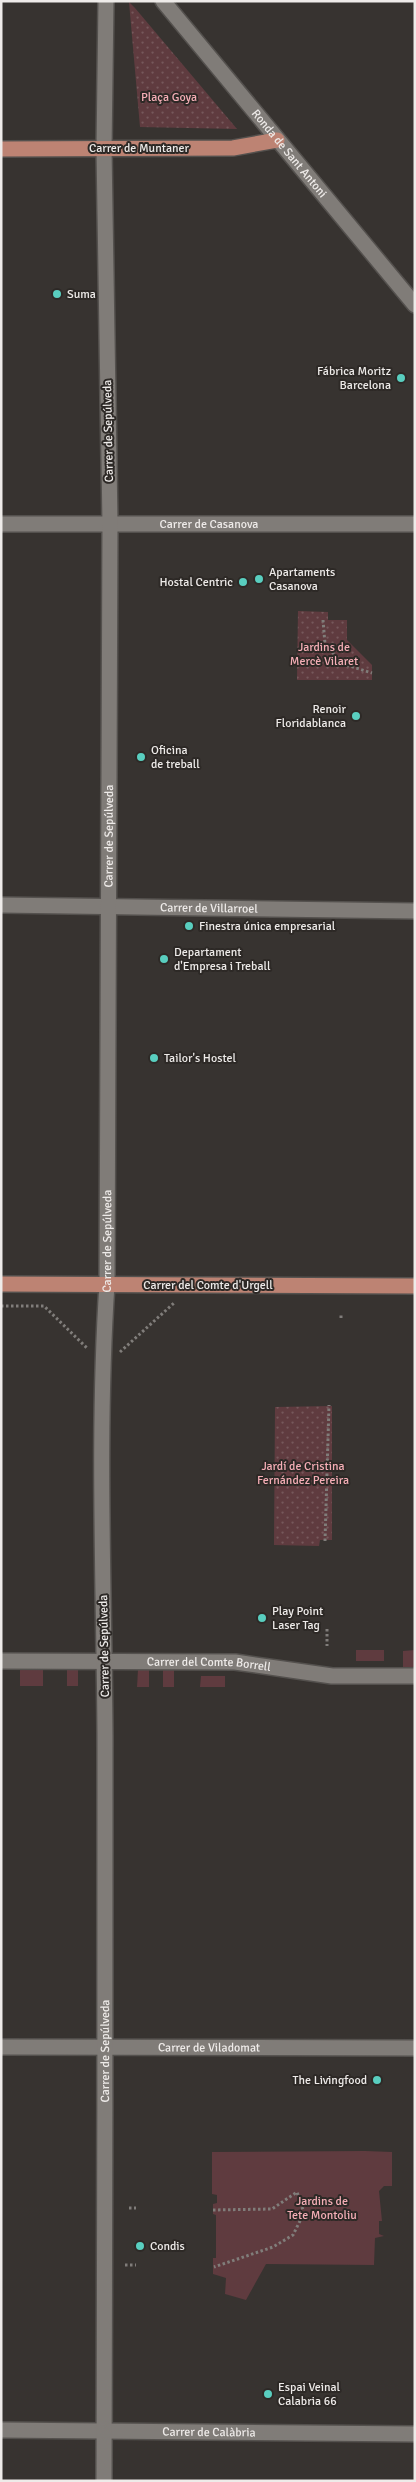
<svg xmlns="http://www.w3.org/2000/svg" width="416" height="2482" viewBox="0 0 416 2482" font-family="Signika,sans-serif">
<defs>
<pattern id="park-dots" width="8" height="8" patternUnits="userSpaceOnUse" patternTransform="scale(1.25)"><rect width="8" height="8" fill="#5f3b3f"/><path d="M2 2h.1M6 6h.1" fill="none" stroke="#76585b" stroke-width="1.8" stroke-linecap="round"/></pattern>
</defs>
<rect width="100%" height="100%" fill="#373330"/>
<g fill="#5f3b3f">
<rect x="356" y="1650" width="28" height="11"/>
<path d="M 415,1650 L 415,1668 L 403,1668 L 403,1651 Z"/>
<path d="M 20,1668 L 43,1669 L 43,1686 L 20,1686 Z"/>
<path d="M 67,1668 L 78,1669 L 78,1686 L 67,1686 Z"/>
<path d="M 163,1669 L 174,1670 L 174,1687 L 163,1687 Z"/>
<path d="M 138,1670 L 149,1670 L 149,1687 L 137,1687 Z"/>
<path d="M 201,1676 L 225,1676 L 225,1687 L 200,1687 Z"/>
<path d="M 365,2151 L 392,2152 L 392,2186 L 384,2186 L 379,2191 L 382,2221 L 379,2221 L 379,2234 L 384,2236 L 375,2238 L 374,2265 L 266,2264 L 246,2300 L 225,2294 L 226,2278 L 213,2274 L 213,2258 L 216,2258 L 216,2215 L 213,2214 L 213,2204 L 217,2203 L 217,2195 L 212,2194 L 212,2152 Z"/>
</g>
<g fill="url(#park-dots)">
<path d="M 129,2 L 135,8 L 237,129 L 140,127 Z"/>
<path d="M 298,611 L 328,612 L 328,620 L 347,620 L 347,640 L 372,665 L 372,680 L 297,680 Z"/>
<path d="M 332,1406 L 332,1540 L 320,1540 L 319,1546 L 274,1545 L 275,1407 Z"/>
</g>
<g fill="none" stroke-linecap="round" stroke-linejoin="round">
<g stroke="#54514e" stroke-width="18">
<g id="minor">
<path id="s1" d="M 163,1 L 415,305"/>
<path id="s2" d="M 1,524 L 415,524"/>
<path id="s3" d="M 1,905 L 415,911"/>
<path id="s4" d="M 1,1661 L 235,1662 L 332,1676 L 415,1676"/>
<path id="s5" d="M 1,2047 L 415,2048"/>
<path id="s6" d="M 1,2430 L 415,2434"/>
<path id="s7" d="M 104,2481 C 104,2232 106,1984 105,1735 C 104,1585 97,1434 107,1284 L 110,524 L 104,149 L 106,1"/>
</g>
</g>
<g stroke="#54514e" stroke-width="18">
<g id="major">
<path d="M 1,149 L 233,148 L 277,140"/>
<path d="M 1,1284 L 415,1286"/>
</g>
</g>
<g stroke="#807d7a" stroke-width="3" stroke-dasharray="2.5 2.5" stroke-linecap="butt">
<path d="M 323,620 L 325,644 L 343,664 L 372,673"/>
<path d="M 1,1306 L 44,1306 L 88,1349"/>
<path d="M 341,1318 L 341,1313"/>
<path d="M 120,1352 L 174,1303"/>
<path d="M 325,1541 L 329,1405"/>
<path d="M 327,1629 L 327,1646"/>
<path d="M 129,2208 L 136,2208"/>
<path d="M 213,2210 L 272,2209 L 297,2192 L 304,2213 L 293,2235 L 273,2247 L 214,2267"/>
<path d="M 125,2265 L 136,2265"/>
</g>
<use href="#minor" stroke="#807c78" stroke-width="15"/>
<use href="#major" stroke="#bd8373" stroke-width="15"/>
</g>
<g fill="#59cebf" stroke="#2d2926" stroke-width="2">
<circle cx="57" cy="294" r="5"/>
<circle cx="401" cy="378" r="5"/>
<circle cx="259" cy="579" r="5"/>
<circle cx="243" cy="582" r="5"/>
<circle cx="356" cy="716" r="5"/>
<circle cx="141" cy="757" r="5"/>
<circle cx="189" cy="926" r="5"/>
<circle cx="164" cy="959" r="5"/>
<circle cx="154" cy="1058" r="5"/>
<circle cx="262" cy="1618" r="5"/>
<circle cx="377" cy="2080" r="5"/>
<circle cx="140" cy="2246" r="5"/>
<circle cx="268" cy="2394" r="5"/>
</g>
<g text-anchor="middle" stroke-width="4" stroke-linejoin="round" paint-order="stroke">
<g font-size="12" fill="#f5aeb6" stroke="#2d2926">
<text x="169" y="101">Plaça Goya</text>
<text x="324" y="651">Jardins de<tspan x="324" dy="14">Mercè Vilaret</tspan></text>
<text x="303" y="1470">Jardí de Cristina<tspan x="303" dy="14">Fernández Pereira</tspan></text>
<text x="322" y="2205">Jardins de<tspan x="322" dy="14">Tete Montoliu</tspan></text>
</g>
<g font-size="12" fill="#eeebe9" stroke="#2d2926">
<text x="139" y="152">Carrer de Muntaner</text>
<text dy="4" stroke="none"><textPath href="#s1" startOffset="198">Ronda de Sant Antoni</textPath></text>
<text transform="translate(108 431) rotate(-91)" y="4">Carrer de Sepúlveda</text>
<text dy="4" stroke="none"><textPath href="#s2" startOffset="208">Carrer de Casanova</textPath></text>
<text dy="4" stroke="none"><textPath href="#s7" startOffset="1645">Carrer de Sepúlveda</textPath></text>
<text dy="4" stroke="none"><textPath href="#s3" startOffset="208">Carrer de Villarroel</textPath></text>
<text dy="4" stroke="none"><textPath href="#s7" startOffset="1240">Carrer de Sepúlveda</textPath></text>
<text x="208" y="1289">Carrer del Comte d'Urgell</text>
<text transform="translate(104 1646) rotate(-91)" y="4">Carrer de Sepúlveda</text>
<text dy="4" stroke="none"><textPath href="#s4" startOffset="208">Carrer del Comte Borrell</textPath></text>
<text dy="4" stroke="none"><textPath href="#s5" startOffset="208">Carrer de Viladomat</textPath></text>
<text dy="4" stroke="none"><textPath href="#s7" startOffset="430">Carrer de Sepúlveda</textPath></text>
<text dy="4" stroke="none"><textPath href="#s6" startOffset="208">Carrer de Calàbria</textPath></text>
</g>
<g font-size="12" fill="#eeebe9" stroke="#2d2926" text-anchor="start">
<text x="67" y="298">Suma</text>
<text x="391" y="375" text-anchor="end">Fábrica Moritz<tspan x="391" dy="14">Barcelona</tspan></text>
<text x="269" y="576">Apartaments<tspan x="269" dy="14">Casanova</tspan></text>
<text x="233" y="586" text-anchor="end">Hostal Centric</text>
<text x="346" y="713" text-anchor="end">Renoir<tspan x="346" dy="14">Floridablanca</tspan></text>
<text x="151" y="754">Oficina<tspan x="151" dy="14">de treball</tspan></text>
<text x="199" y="930">Finestra única empresarial</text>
<text x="174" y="956">Departament<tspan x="174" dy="14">d'Empresa i Treball</tspan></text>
<text x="164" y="1062">Tailor's Hostel</text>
<text x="272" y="1615">Play Point<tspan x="272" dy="14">Laser Tag</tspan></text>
<text x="367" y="2084" text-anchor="end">The Livingfood</text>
<text x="150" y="2250">Condis</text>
<text x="278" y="2391">Espai Veinal<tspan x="278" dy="14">Calabria 66</tspan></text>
</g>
</g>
<rect width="416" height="2482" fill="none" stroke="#eeebe9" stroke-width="5"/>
</svg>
